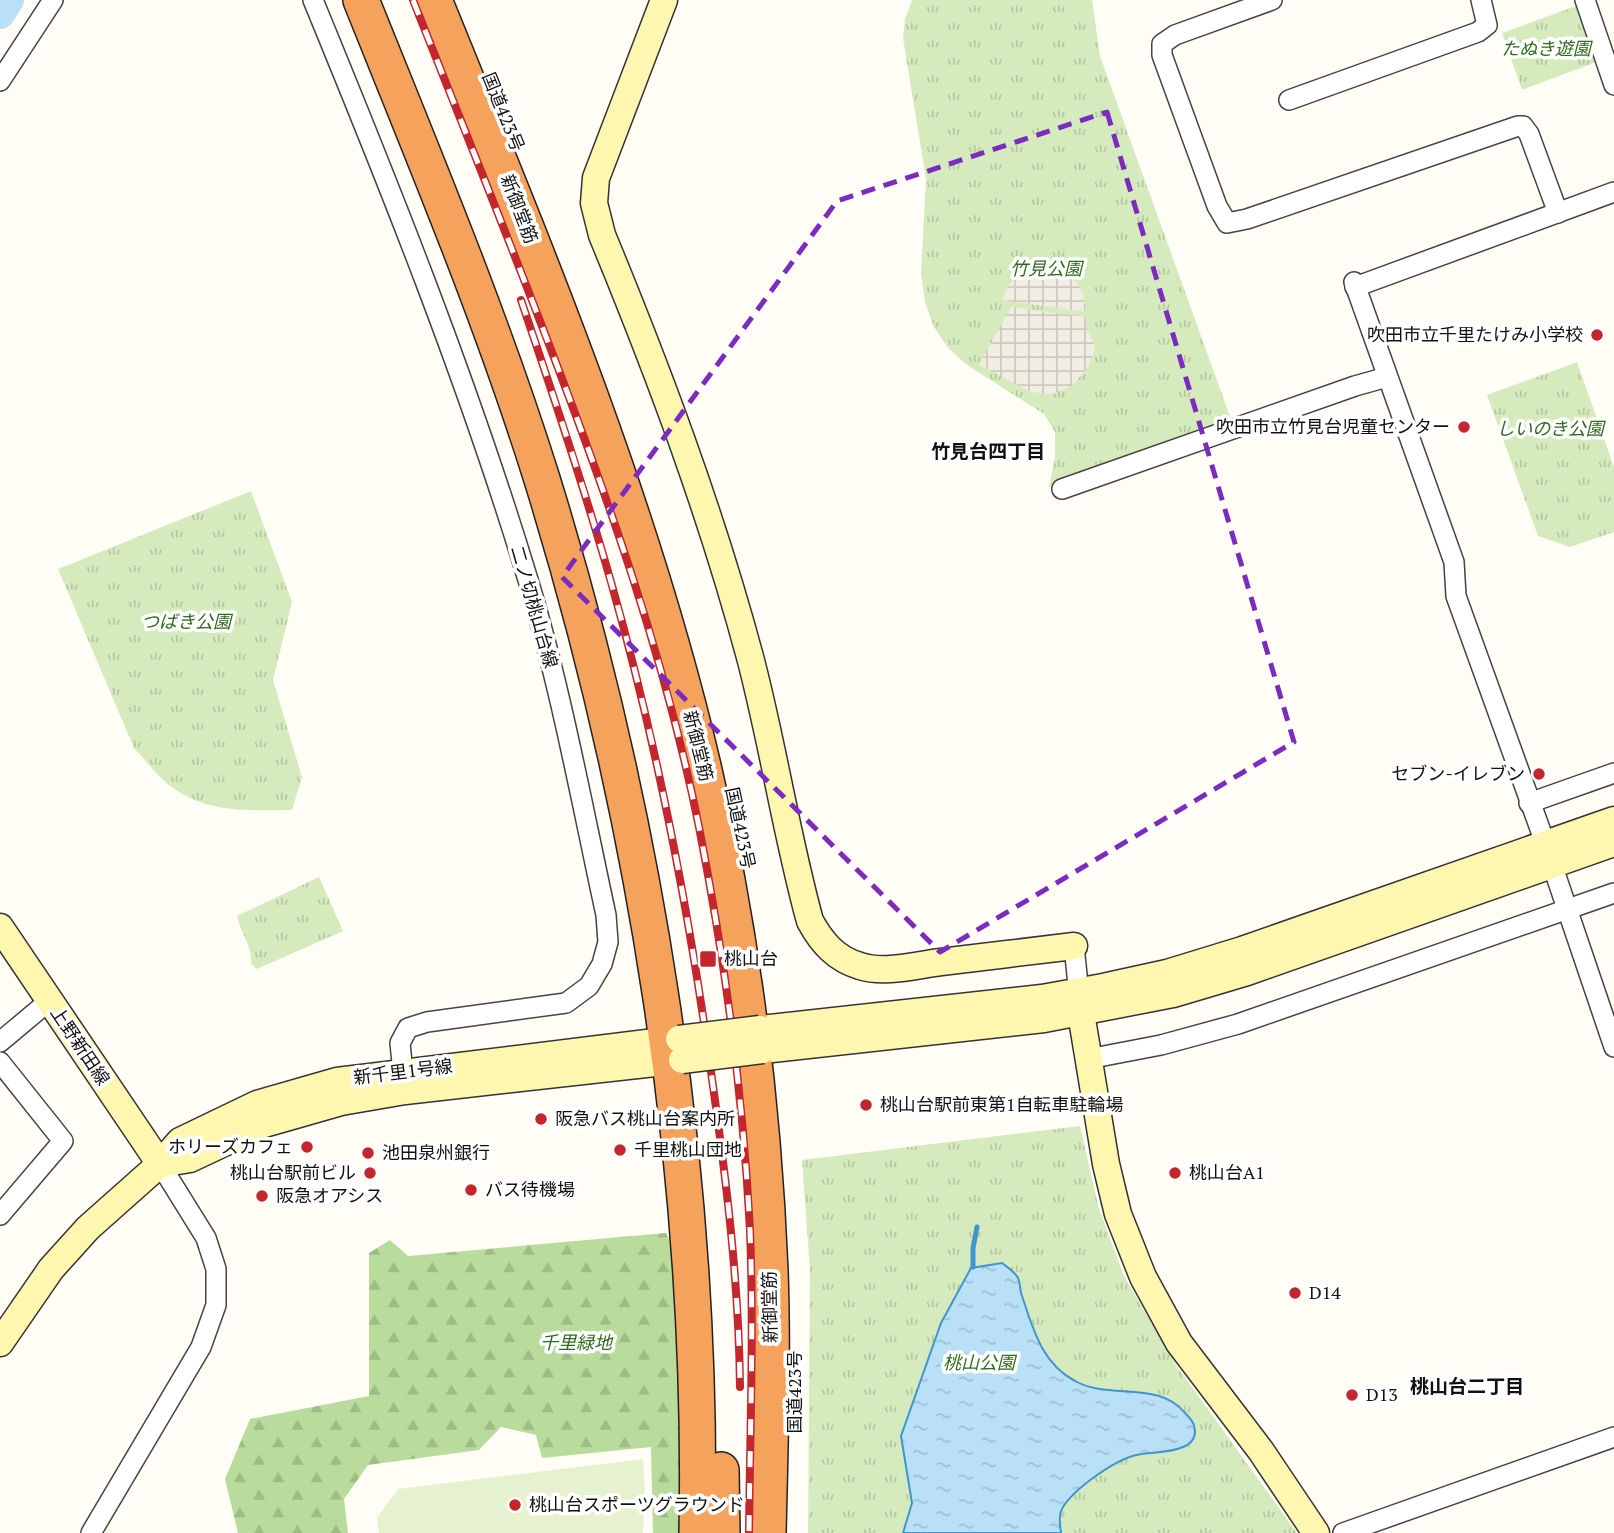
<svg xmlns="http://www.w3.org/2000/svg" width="1614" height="1533" viewBox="0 0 1614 1533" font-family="'PT Serif','Noto Sans JP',serif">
<defs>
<pattern id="forest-firs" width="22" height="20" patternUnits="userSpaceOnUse" patternTransform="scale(1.75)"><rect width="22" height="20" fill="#b9dc9c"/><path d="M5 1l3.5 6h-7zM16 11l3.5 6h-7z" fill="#9ebc85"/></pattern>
<pattern id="park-tufts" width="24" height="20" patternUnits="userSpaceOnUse" patternTransform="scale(1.75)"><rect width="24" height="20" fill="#d5ebbd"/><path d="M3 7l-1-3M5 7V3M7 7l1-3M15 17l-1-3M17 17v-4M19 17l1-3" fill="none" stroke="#b6c8a1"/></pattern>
<pattern id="plaza-grid" width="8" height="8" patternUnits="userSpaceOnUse" patternTransform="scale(1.75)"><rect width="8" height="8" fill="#f1ede2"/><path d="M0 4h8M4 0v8" fill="none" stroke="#cecac1"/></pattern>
<pattern id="water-ripples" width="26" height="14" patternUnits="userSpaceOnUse" patternTransform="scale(1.75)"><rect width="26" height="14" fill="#b9e0f7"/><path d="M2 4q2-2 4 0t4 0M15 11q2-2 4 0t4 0" fill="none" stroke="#9ebfd3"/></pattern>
</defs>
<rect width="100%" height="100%" fill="#fffdf5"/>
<path fill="url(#forest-firs)" d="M 666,1233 L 673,1247 L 682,1449 L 680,1533 L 653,1533 L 651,1447 L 542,1458 L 536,1435 L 501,1427 L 479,1450 L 368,1465 L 344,1499 L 348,1533 L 238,1533 L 225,1479 L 250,1419 L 369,1396 L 369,1253 L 390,1240 L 408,1256 Z"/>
<g fill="url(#park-tufts)">
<path d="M 912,0 L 1092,0 L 1100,56 L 1232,422 L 1049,487 L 1055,457 L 1055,432 L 1044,414 L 967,365 L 948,348 L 934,327 L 925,302 L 921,273 L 926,179 L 903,38 L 905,19 Z"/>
<path d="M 1579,5 L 1599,61 L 1522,90 L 1502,33 Z"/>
<path d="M 1577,362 L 1614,467 L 1614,532 L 1570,547 L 1538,536 L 1487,395 Z"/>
<path d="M 251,491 L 292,602 L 273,680 L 302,777 L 292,810 C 251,810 212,814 176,790 C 160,780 147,762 134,748 L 58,569 Z"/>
<path d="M 319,877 L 343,931 L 257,969 L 251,964 C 253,947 240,932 237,916 Z"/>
<path d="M 1080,1126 L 1099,1209 L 1124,1276 L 1176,1365 L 1297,1533 L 808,1533 L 810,1269 L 802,1160 Z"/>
</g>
<path fill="#e6f2cf" d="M 643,1459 L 645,1494 L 643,1533 L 379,1533 L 377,1517 L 398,1489 Z"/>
<g fill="url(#plaza-grid)">
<path d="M 1040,267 L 1053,268 L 1066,273 L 1076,282 L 1083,293 L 1085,312 L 1002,300 L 1008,287 L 1016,277 L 1027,270 Z"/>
<path d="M 1011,307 L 1086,317 L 1086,328 L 1095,346 L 1094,352 L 1088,367 L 1072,386 L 1052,394 L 1031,392 L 979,365 Z"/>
</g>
<path fill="url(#water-ripples)" stroke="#3f96cf" stroke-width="2" d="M 1002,1263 C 1007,1267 1015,1272 1018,1278 C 1020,1282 1020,1288 1021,1293 C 1033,1328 1041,1363 1075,1381 C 1109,1400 1159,1380 1185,1413 C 1190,1418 1195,1423 1195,1431 C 1195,1439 1191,1444 1183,1447 C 1170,1453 1151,1452 1136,1455 C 1115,1460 1075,1488 1063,1507 C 1058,1515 1060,1524 1061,1533 L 903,1533 L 912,1503 L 901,1436 L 941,1323 L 971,1268 Z"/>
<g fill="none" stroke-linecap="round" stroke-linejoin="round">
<path stroke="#3f96cf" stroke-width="5" d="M 973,1267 L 973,1248 L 977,1227"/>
<path stroke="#b9e0f7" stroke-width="30" d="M 0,14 L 9,0"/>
<g stroke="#444" stroke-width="22">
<g id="street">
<path d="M 313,0 C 390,187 466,377 525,570 C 560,683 581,800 606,915 L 608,942 L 602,964 L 589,986 L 566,1003 L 427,1022 L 408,1028 L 400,1043 L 404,1083"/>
<path d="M 1272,0 L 1175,35 L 1162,44 L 1162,55 L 1217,206 L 1227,223 L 1247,219 L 1518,126 L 1523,126 L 1529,134 L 1558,213"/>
<path d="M 1585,0 L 1614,85"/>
<path d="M 0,81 L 53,0"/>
<path d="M 1289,100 L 1478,32 L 1487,25 L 1481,0"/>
<path d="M 1354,282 L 1454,562 L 1456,596 L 1539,826 L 1614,1047"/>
<path d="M 1355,287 L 1614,192"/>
<path d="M 1062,489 L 1355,386 L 1387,377"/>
<path d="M 1529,803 L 1614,773"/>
<path d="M 1074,946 L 1080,1004"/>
<path d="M 0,1042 L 49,1001"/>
<path d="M 1088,1059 L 1161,1045 L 1238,1024 L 1614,893"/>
<path d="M 0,1062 L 63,1141 L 0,1215"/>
<path d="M 91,1533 L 201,1347 L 216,1305 L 216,1269 L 206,1238 L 160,1164"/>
<path d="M 1343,1533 L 1614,1437"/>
</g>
</g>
<g stroke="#333" stroke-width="29">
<g id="secondary">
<path d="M 664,0 L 596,178 L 594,203 L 602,235 C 659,373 711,512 750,657 C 773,744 786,834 810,921 C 822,943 836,959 860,966 C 885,974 916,965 941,962 C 985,957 1030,951 1074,946"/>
<path d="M 0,927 L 160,1164"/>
<path d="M 1081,1013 L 1106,1164 L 1118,1214 L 1143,1277 L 1179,1343 L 1261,1451 L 1316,1533"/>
<path d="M 760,1029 L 1042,998 L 1103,987 L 1167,973 L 1242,950 L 1614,820"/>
<path d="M 763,1050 L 1044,1019 L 1173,994 L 1247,972 L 1614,843"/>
<path d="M 160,1164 L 190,1159 L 264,1124 L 341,1102 L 405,1091 L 682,1060"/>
<path d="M 0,1343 L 51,1269 L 88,1228 L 160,1164 L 180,1141 L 257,1104 L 337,1081 L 679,1039"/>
</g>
</g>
<g stroke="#222" stroke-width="38">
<g id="highway">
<path d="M 361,0 C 424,157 490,314 541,476 C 646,814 704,1178 697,1533"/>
<path d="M 434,0 C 536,251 641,501 703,766 C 742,931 763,1101 770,1270 C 773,1358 770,1445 768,1533"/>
<path d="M 721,1470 L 722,1533"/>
</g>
</g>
<use href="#street" stroke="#fff" stroke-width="19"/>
<use href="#secondary" stroke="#fff6b0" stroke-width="26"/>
<use href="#highway" stroke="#f5a25d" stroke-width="35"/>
<g stroke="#c4262e" stroke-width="8">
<g id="rail">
<path d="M 413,0 C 457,111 502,222 545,334 C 607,495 665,657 699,827 C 725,960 743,1095 750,1230 C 754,1331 750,1432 749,1533"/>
<path d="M 521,300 C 553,394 584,487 611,582 C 658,747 690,916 713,1086 C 727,1186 739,1286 740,1387"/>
</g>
</g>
<use href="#rail" stroke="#fff" stroke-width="5" stroke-dasharray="16" stroke-linecap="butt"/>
<g stroke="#333" stroke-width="29" stroke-linecap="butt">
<g id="secondary-bridge">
<path d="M 679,1039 L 760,1029"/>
<path d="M 682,1060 L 763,1050"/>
</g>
</g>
<use href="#secondary-bridge" stroke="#fff6b0" stroke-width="26"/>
</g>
<path fill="none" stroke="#7b2cbf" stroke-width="5" stroke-dasharray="14 9" stroke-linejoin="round" d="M 1107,112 L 1294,742 L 940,952 L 562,577 L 837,201 Z"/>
<g fill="#c4262e" stroke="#fff" stroke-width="2.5">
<circle cx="1597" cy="335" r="7"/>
<circle cx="1464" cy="427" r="7"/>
<circle cx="1539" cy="774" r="7"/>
<rect x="699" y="950" width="18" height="18" rx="3.5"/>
<circle cx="866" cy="1105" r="7"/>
<circle cx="541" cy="1119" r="7"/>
<circle cx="307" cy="1147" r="7"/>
<circle cx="620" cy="1150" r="7"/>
<circle cx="368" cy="1153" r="7"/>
<circle cx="370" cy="1173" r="7"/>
<circle cx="1175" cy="1173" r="7"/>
<circle cx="471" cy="1190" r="7"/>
<circle cx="262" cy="1196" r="7"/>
<circle cx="1295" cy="1293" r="7"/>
<circle cx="1352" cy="1395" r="7"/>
<circle cx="515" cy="1505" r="7"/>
</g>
<g text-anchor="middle" stroke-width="7" stroke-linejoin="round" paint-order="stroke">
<g font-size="18" font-style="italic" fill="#2f6b1f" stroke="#fff">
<text x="1546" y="55">たぬき遊園</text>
<text x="1046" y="275">竹見公園</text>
<text x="1550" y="435">しいのき公園</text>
<text x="186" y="628">つばき公園</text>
<text x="576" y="1349">千里緑地</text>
<text x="979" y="1369">桃山公園</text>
</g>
<g font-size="18" fill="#111" stroke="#fff">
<text transform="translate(503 112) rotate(68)" y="6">国道423号</text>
<text transform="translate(519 209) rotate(69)" y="6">新御堂筋</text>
<text transform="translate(534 607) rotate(74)" y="6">二ノ切桃山台線</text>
<text transform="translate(698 746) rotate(76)" y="6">新御堂筋</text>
<text transform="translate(740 828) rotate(78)" y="6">国道423号</text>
<text transform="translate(80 1046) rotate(56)" y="6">上野新田線</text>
<text transform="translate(403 1072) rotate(-7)" y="6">新千里1号線</text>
<text transform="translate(770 1307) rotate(-91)" y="6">新御堂筋</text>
<text transform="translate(795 1392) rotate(-90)" y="6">国道423号</text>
</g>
<g font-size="18" fill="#111" stroke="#fff" text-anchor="start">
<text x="1583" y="341" text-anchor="end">吹田市立千里たけみ小学校</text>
<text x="1450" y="433" text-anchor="end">吹田市立竹見台児童センター</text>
<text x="1525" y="780" text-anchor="end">セブン-イレブン</text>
<text x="724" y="965">桃山台</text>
<text x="880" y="1111">桃山台駅前東第1自転車駐輪場</text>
<text x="555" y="1125">阪急バス桃山台案内所</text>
<text x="293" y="1153" text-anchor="end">ホリーズカフェ</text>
<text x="634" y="1156">千里桃山団地</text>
<text x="382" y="1159">池田泉州銀行</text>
<text x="356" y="1179" text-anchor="end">桃山台駅前ビル</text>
<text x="1189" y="1179">桃山台A1</text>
<text x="485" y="1196">バス待機場</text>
<text x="276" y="1202">阪急オアシス</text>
<text x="1309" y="1299">D14</text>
<text x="1366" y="1401">D13</text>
<text x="529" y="1511">桃山台スポーツグラウンド</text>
</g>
<g font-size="19" font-weight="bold" fill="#111" stroke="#fff">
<text x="988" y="458">竹見台四丁目</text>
<text x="1467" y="1393">桃山台二丁目</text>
</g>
</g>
</svg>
